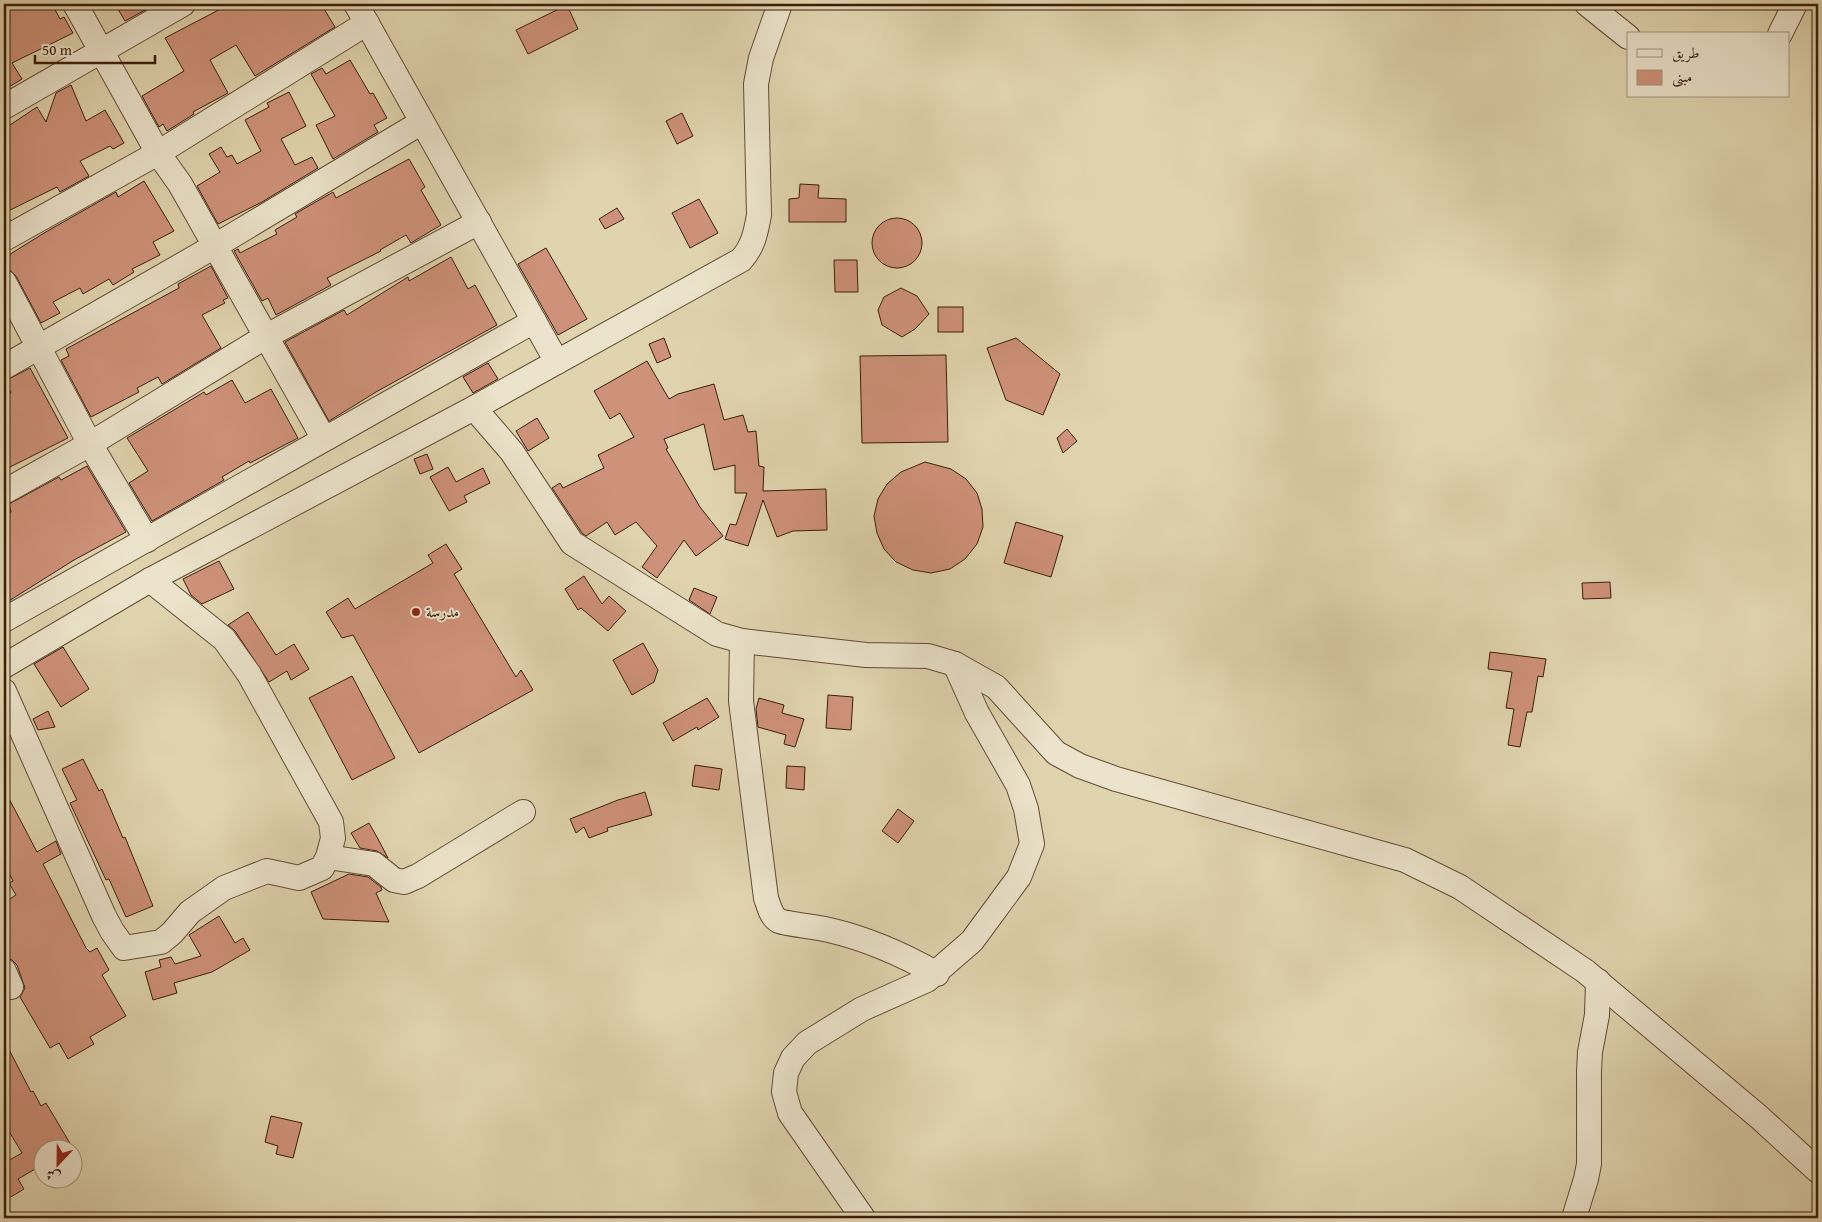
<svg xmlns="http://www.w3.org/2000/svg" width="1822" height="1222" viewBox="0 0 1822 1222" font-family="'Gentium Book Plus',Amiri,serif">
<rect width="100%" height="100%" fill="#e0d4af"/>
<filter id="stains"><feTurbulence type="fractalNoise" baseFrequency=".004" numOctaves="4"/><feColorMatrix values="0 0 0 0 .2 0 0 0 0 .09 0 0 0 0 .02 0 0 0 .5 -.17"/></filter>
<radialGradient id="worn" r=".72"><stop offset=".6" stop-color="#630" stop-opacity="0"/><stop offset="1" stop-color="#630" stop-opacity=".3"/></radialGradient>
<g fill="#ce9179" stroke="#3a1e09">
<path d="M 4,4 L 52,4 L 60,19 L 64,17 L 73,33 L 12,63 L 22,79 L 4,90 Z"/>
<path d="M 115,4 L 156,4 L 125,21 Z"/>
<path d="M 230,4 L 321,4 L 335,27 L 255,76 L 236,45 L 210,60 L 228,93 L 193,112 L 194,114 L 167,131 L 163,124 L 159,127 L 142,96 L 184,71 L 165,38 Z"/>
<path d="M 567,5 L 578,29 L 528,54 L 516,30 Z"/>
<path d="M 350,60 L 370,94 L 373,93 L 387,118 L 374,125 L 378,132 L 333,159 L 316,125 L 335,116 L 311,74 L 322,68 L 326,74 Z"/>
<path d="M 71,85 L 86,121 L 105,110 L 124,143 L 113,149 L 110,146 L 80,161 L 89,176 L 60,192 L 57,187 L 4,213 L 4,129 L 37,107 L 46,122 L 56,93 Z"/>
<path d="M 289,92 L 306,126 L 281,139 L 295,165 L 312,157 L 318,168 L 262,202 L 218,224 L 197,186 L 220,172 L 209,154 L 221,147 L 227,157 L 232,155 L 237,164 L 261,151 L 245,120 L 269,107 L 267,103 Z"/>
<path d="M 682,113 L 693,136 L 677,144 L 666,121 Z"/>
<path d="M 409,159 L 425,187 L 421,190 L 441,225 L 411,243 L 406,235 L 380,250 L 381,251 L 327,278 L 331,285 L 276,315 L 268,298 L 262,301 L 234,251 L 238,249 L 240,253 L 277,234 L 275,230 L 297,217 L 295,214 L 333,192 L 336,198 Z"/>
<path d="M 144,181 L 174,231 L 153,242 L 160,255 L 132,269 L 134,272 L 113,285 L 109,279 L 83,294 L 80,288 L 53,302 L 60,313 L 41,323 L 16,276 L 9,269 L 4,258 L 44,233 L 116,192 L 118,197 Z"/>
<path d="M 800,184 L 819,185 L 818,198 L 846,199 L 846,222 L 789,222 L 789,199 L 799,198 Z"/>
<path d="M 699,199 L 718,233 L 690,248 L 672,213 Z"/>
<path d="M 617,208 L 624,219 L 605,229 L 599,219 Z"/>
<circle cx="897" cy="243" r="25"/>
<path d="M 546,248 L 587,319 L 558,335 L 518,264 Z"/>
<path d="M 451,257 L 468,289 L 475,285 L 497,325 L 376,392 L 329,421 L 285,342 L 344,310 L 347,315 L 408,277 L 409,281 Z"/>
<path d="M 834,260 L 857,260 L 858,292 L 835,292 Z"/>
<path d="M 211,266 L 228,298 L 223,300 L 225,303 L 202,315 L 221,348 L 162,384 L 158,377 L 137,388 L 139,392 L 91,417 L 61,360 L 69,356 L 66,349 L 179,288 L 178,284 Z"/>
<path d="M 901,288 L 917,296 L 929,314 L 915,329 L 902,337 L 882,325 L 878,310 L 884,297 Z"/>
<rect x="938" y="307" width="25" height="25"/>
<path d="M 664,338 L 671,357 L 657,363 L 649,344 Z"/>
<path d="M 1016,338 L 1060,374 L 1043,415 L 1006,400 L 987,348 Z"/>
<path d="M 946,355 L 948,442 L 862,443 L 860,356 Z"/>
<path d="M 647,361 L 669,399 L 678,394 L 714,384 L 724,420 L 743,415 L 748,432 L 756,431 L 759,466 L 764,467 L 763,491 L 826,489 L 827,530 L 793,531 L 777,537 L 763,500 L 748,546 L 725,539 L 730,524 L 736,525 L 747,493 L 735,493 L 735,465 L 714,470 L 704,424 L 664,439 L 668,448 L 666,449 L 700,507 L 723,536 L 696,556 L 684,540 L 657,578 L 642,567 L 657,546 L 636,522 L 615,535 L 607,522 L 586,536 L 582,533 L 552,488 L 560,483 L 563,488 L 604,468 L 598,455 L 634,437 L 620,413 L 610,419 L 594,391 Z"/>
<path d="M 488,363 L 498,379 L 473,393 L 463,377 Z"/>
<path d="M 30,368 L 68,438 L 4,470 L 4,397 L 11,393 L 5,381 Z"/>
<path d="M 232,380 L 245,403 L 271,389 L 298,438 L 250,463 L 249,461 L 222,477 L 224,480 L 152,521 L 129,483 L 148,471 L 127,438 L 204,392 L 206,395 Z"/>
<path d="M 537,418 L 549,438 L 528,451 L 516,431 Z"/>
<path d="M 1067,429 L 1077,441 L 1063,453 L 1057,438 Z"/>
<path d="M 427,454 L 433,469 L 420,474 L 414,459 Z"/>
<path d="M 925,462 L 951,469 L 966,479 L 977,493 L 982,509 L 983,527 L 977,544 L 965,559 L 950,569 L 931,573 L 913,570 L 896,562 L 884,549 L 877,533 L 874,516 L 878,499 L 887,484 L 901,472 Z"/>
<path d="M 87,466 L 126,532 L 74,560 L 4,604 L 4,516 L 11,512 L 9,504 L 59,477 L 61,480 Z"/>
<path d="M 448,467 L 456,482 L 483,468 L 490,483 L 464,496 L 467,502 L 449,511 L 430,477 Z"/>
<path d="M 1016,522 L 1063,536 L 1051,577 L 1004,563 Z"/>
<path d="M 446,544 L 462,569 L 454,574 L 516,677 L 521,670 L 533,690 L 419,753 L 353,635 L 342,638 L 326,612 L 348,598 L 355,609 L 433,563 L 428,555 Z"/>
<path d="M 219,561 L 234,589 L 202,604 L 191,595 L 183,579 Z"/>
<path d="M 584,576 L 602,604 L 609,596 L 626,611 L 608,631 L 581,608 L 578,610 L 565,589 Z"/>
<path d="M 1610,582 L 1611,598 L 1583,599 L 1582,583 Z"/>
<path d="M 694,588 L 717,597 L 710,614 L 689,600 Z"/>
<path d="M 248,612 L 276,655 L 294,644 L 309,669 L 291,680 L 287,671 L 269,682 L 235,631 L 228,625 Z"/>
<path d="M 643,643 L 658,670 L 654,682 L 632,695 L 613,660 Z"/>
<path d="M 63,647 L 89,689 L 61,707 L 34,664 Z"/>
<path d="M 1490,652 L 1546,659 L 1543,677 L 1538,676 L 1532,712 L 1527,712 L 1520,747 L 1508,745 L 1514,709 L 1506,708 L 1512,672 L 1488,669 Z"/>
<path d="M 352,676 L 395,758 L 352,780 L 309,698 Z"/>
<path d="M 828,695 L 853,697 L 851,730 L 826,728 Z"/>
<path d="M 707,698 L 719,717 L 698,730 L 697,727 L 673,741 L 663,723 Z"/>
<path d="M 759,698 L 784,705 L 782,713 L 804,719 L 795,747 L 784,744 L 786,735 L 758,727 L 756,709 Z"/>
<path d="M 48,711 L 55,727 L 38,730 L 33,719 Z"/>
<path d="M 83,759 L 99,791 L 102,789 L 123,838 L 125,837 L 153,906 L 126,917 L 109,879 L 106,880 L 70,803 L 77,800 L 62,769 Z"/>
<path d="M 695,765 L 722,769 L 719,790 L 692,786 Z"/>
<path d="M 787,766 L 805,767 L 804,790 L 786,788 Z"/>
<path d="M 4,789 L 37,852 L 56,841 L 61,854 L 43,864 L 86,948 L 90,952 L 97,948 L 109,970 L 102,975 L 126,1016 L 90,1037 L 94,1044 L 68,1059 L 59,1043 L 50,1048 L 20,997 L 25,988 L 17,965 L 12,960 L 4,958 L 4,903 L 16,895 L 9,883 L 13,881 L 4,863 Z"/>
<path d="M 645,792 L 652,815 L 607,828 L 608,831 L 589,838 L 584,827 L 576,833 L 570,819 L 618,800 Z"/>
<path d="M 898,809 L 914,821 L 898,843 L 882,831 Z"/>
<path d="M 369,823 L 378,839 L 388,858 L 377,851 L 360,848 L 351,833 Z"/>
<path d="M 349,874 L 368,877 L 381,887 L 382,890 L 376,893 L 389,922 L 323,919 L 311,892 Z"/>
<path d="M 219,916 L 235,943 L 243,938 L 250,950 L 212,972 L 174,983 L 177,993 L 153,1000 L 145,972 L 161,967 L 159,960 L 171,957 L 175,964 L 201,956 L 189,935 Z"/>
<path d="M 4,1040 L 31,1092 L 33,1091 L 41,1106 L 46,1103 L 74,1150 L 42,1150 L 42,1165 L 18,1179 L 24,1189 L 4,1201 L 4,1163 L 22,1153 L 4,1123 Z"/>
<path d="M 271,1116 L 302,1123 L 293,1158 L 276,1154 L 278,1146 L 265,1142 Z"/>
</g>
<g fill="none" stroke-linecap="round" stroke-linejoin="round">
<g stroke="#644c32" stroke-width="26">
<g id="minor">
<path d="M 75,4 L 158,153 L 180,184 L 324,439"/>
<path d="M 356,4 L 557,362"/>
<path d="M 1587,4 L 1628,37"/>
<path d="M 1780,34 L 1795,4"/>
<path d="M 4,107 L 183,4"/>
<path d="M 4,239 L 158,153 L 367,23"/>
<path d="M 4,282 L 90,444 L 147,540"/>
<path d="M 4,367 L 215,246 L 422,122"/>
<path d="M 474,408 L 512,452 L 572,543 L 717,634 L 742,641 L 866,655 L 928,656 L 955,664 L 996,687 L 1056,753 L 1080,766 L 1116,779 L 1405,860 L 1460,887 L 1585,971 L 1759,1117 L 1818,1171"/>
<path d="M 4,492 L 90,444 L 265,337 L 479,222"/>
<path d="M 4,620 L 534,321"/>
<path d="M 742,641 L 741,701 L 766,898 C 769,906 771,917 779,921 C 787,924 818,927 829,930 C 868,939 902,954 937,974"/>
<path d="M 4,666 L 150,580 L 474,408 L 741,260 C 753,247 756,232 759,215 L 756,84 L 761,58 L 780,4"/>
<path d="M 4,691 L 104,916 L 112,931 L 124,948 L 161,942 L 172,933 L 190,912 L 224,888 L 267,871 L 299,878 L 322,868 L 328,857 L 333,838 L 331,822 L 249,674 L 224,639 L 150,580"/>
<path d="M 328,857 L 374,864 L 394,880 L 404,882 L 418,876 L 523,812"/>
<path d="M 4,971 L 11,987"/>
<path d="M 863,1218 L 790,1113 L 784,1092 L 786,1073 L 793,1058 L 807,1043 L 862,1009 L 927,980 L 972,941 L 1019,877 L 1032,844 L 1026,809 L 1018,785 L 977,713 L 955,664"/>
<path d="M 1574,1218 L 1586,1179 L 1589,1164 L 1589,1071 L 1590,1052 L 1597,1015 L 1598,981"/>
</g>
</g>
<use href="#minor" stroke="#ebe3cb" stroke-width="24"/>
</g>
<circle fill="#8f2418" stroke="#ebe3cb" stroke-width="2" cx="416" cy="612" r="5"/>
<g text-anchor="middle" stroke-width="4" stroke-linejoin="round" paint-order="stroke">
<g font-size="15" fill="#3a1e09" stroke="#ebe3cb" text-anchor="start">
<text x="426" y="617">مدرسة</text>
</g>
</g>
<rect width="1822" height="1222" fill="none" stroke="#e0d4af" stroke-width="20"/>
<rect x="5" y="5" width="1812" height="1212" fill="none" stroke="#3a1e09" stroke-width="2.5"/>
<rect x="10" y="10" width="1802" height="1202" fill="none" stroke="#3a1e09"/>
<rect x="1627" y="32" width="162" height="65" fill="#ebe3cb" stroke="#a4947d"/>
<rect x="1637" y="49" width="25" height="8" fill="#ebe3cb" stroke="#a4947d"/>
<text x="1672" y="58" font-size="15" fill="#3a1e09">طريق</text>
<rect x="1637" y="70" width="25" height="15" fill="#ce9179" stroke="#a4947d"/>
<text x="1672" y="82" font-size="15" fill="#3a1e09">مبنى</text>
<g transform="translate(58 1164) rotate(202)"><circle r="24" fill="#ebe3cb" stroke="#a4947d"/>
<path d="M0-4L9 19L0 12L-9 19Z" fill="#8f2418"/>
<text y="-8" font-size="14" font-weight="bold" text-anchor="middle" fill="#3a1e09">ش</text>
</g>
<path d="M35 55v8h120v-8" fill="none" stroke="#3a1e09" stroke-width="2.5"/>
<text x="42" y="55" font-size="15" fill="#3a1e09" stroke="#ebe3cb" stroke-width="4" paint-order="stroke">50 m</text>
<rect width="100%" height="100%" filter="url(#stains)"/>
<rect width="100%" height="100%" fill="url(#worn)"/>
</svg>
